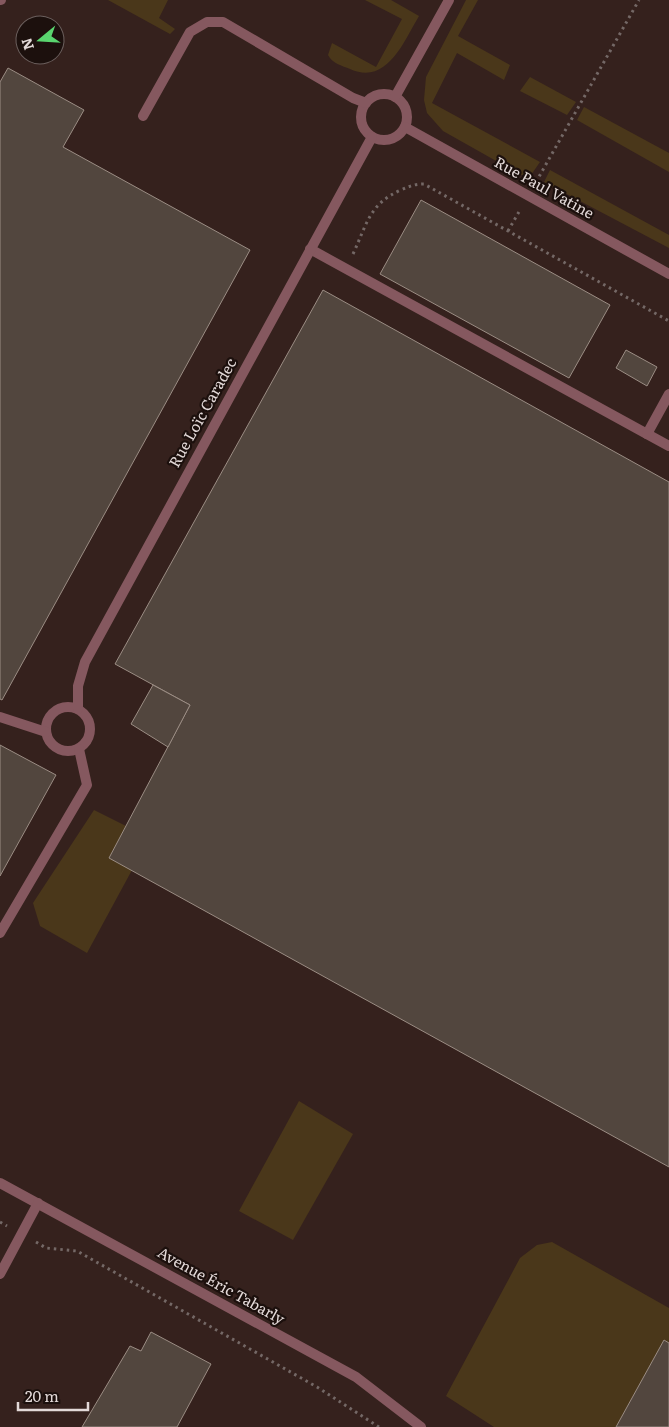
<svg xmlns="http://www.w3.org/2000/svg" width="669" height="1427" viewBox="0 0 669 1427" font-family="Literata,serif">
<rect width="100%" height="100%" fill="#261916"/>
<path fill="#35211d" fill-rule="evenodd" d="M 0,0 L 669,0 L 669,1427 L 0,1427 ZM 25,25 L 55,25 L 55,55 L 25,55 Z"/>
<g fill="#4a371a">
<path d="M 108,0 L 168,0 L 159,18 L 175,29 L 170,34 Z"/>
<path d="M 365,0 L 391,0 L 419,16 C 404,41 387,86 350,69 C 342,66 332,63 328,55 L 332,43 L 376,67 L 402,19 Z"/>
<path d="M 466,0 L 478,0 L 458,36 L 510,65 L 504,80 L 457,53 L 432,103 L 540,162 L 531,175 L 521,175 L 443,131 L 427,113 L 424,100 L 426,77 Z"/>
<path d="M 530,77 L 576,102 L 567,115 L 520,91 Z"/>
<path d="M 584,107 L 669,153 L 669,172 L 577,120 Z"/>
<path d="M 550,170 L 669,235 L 669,248 L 544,182 Z"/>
<path d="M 94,810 L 126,826 L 132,870 L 87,953 L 40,926 L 33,903 Z"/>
<path d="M 299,1101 L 353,1134 L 293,1240 L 239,1211 Z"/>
<path d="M 552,1242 L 669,1308 L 669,1343 L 664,1341 L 616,1427 L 494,1427 L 446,1396 L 520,1258 L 537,1245 Z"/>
</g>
<g fill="#52463e" stroke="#9b8d84">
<path d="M 8,68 L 84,110 L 63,147 L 250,250 L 2,700 L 0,699 L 0,82 Z"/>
<path d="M 421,200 L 610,305 L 569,378 L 380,274 Z"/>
<path d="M 323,290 L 669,482 L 669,1167 L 109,858 L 190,705 L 115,664 Z"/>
<path d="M 626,350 L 657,367 L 647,386 L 616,368 Z"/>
<path d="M 153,685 L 190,705 L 168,747 L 131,724 Z"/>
<path d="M 0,745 L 56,775 L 0,876 Z"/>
<path d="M 151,1332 L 211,1364 L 177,1427 L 82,1427 L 130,1346 L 141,1351 Z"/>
<path d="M 664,1340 L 669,1343 L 669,1427 L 616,1427 Z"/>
</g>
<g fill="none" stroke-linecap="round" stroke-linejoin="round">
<g stroke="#746866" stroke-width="3" stroke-dasharray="2.5 4" stroke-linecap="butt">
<path d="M 536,182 L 639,0"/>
<path d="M 508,231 L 520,210"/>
<path d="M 353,254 C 367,224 369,204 401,190 C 410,186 415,184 424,184 L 669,321"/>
<path d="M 0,1222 L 7,1226"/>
<path d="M 36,1242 L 46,1248 L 77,1251 L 317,1387 L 379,1427"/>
</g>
<g stroke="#85585f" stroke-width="10">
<circle cx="384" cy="117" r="23"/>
<path d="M 395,97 L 449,0"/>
<path d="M 143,116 L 190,32 L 207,22 L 223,22 L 353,98 L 366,103"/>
<path d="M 405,127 L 669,274"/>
<path d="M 310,249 L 647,434"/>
<path d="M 669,394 L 647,434 L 669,446"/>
<circle cx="68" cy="729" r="22"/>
<path d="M 78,709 L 78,686 L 85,662 L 372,137"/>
<path d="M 0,717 L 46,732"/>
<path d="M 0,933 L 87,785 L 79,749"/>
</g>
<g stroke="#85585f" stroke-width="10">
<path d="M 0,0 L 1,0"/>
<path d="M 0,1183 L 356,1377 L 421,1427"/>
<path d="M 0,1274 L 38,1203"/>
</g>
</g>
<g text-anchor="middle" stroke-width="4.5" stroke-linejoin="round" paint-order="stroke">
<g font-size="15" fill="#e3d9d8" stroke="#1c100d">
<text transform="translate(544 188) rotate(29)" y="5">Rue Paul Vatine</text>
<text transform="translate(203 413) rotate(-61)" y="5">Rue Loïc Caradec</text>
<text transform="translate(221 1286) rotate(29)" y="5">Avenue Éric Tabarly</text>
</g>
</g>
<g transform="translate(40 40) rotate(252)"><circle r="24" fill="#1c100d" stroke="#6c605e"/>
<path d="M0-4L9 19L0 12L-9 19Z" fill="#5ad56f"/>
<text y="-8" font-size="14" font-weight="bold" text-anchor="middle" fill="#e3d9d8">N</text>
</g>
<path d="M18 1402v8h70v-8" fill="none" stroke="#e3d9d8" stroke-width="2.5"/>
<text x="25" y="1402" font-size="15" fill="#e3d9d8" stroke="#1c100d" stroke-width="4" paint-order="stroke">20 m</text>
</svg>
